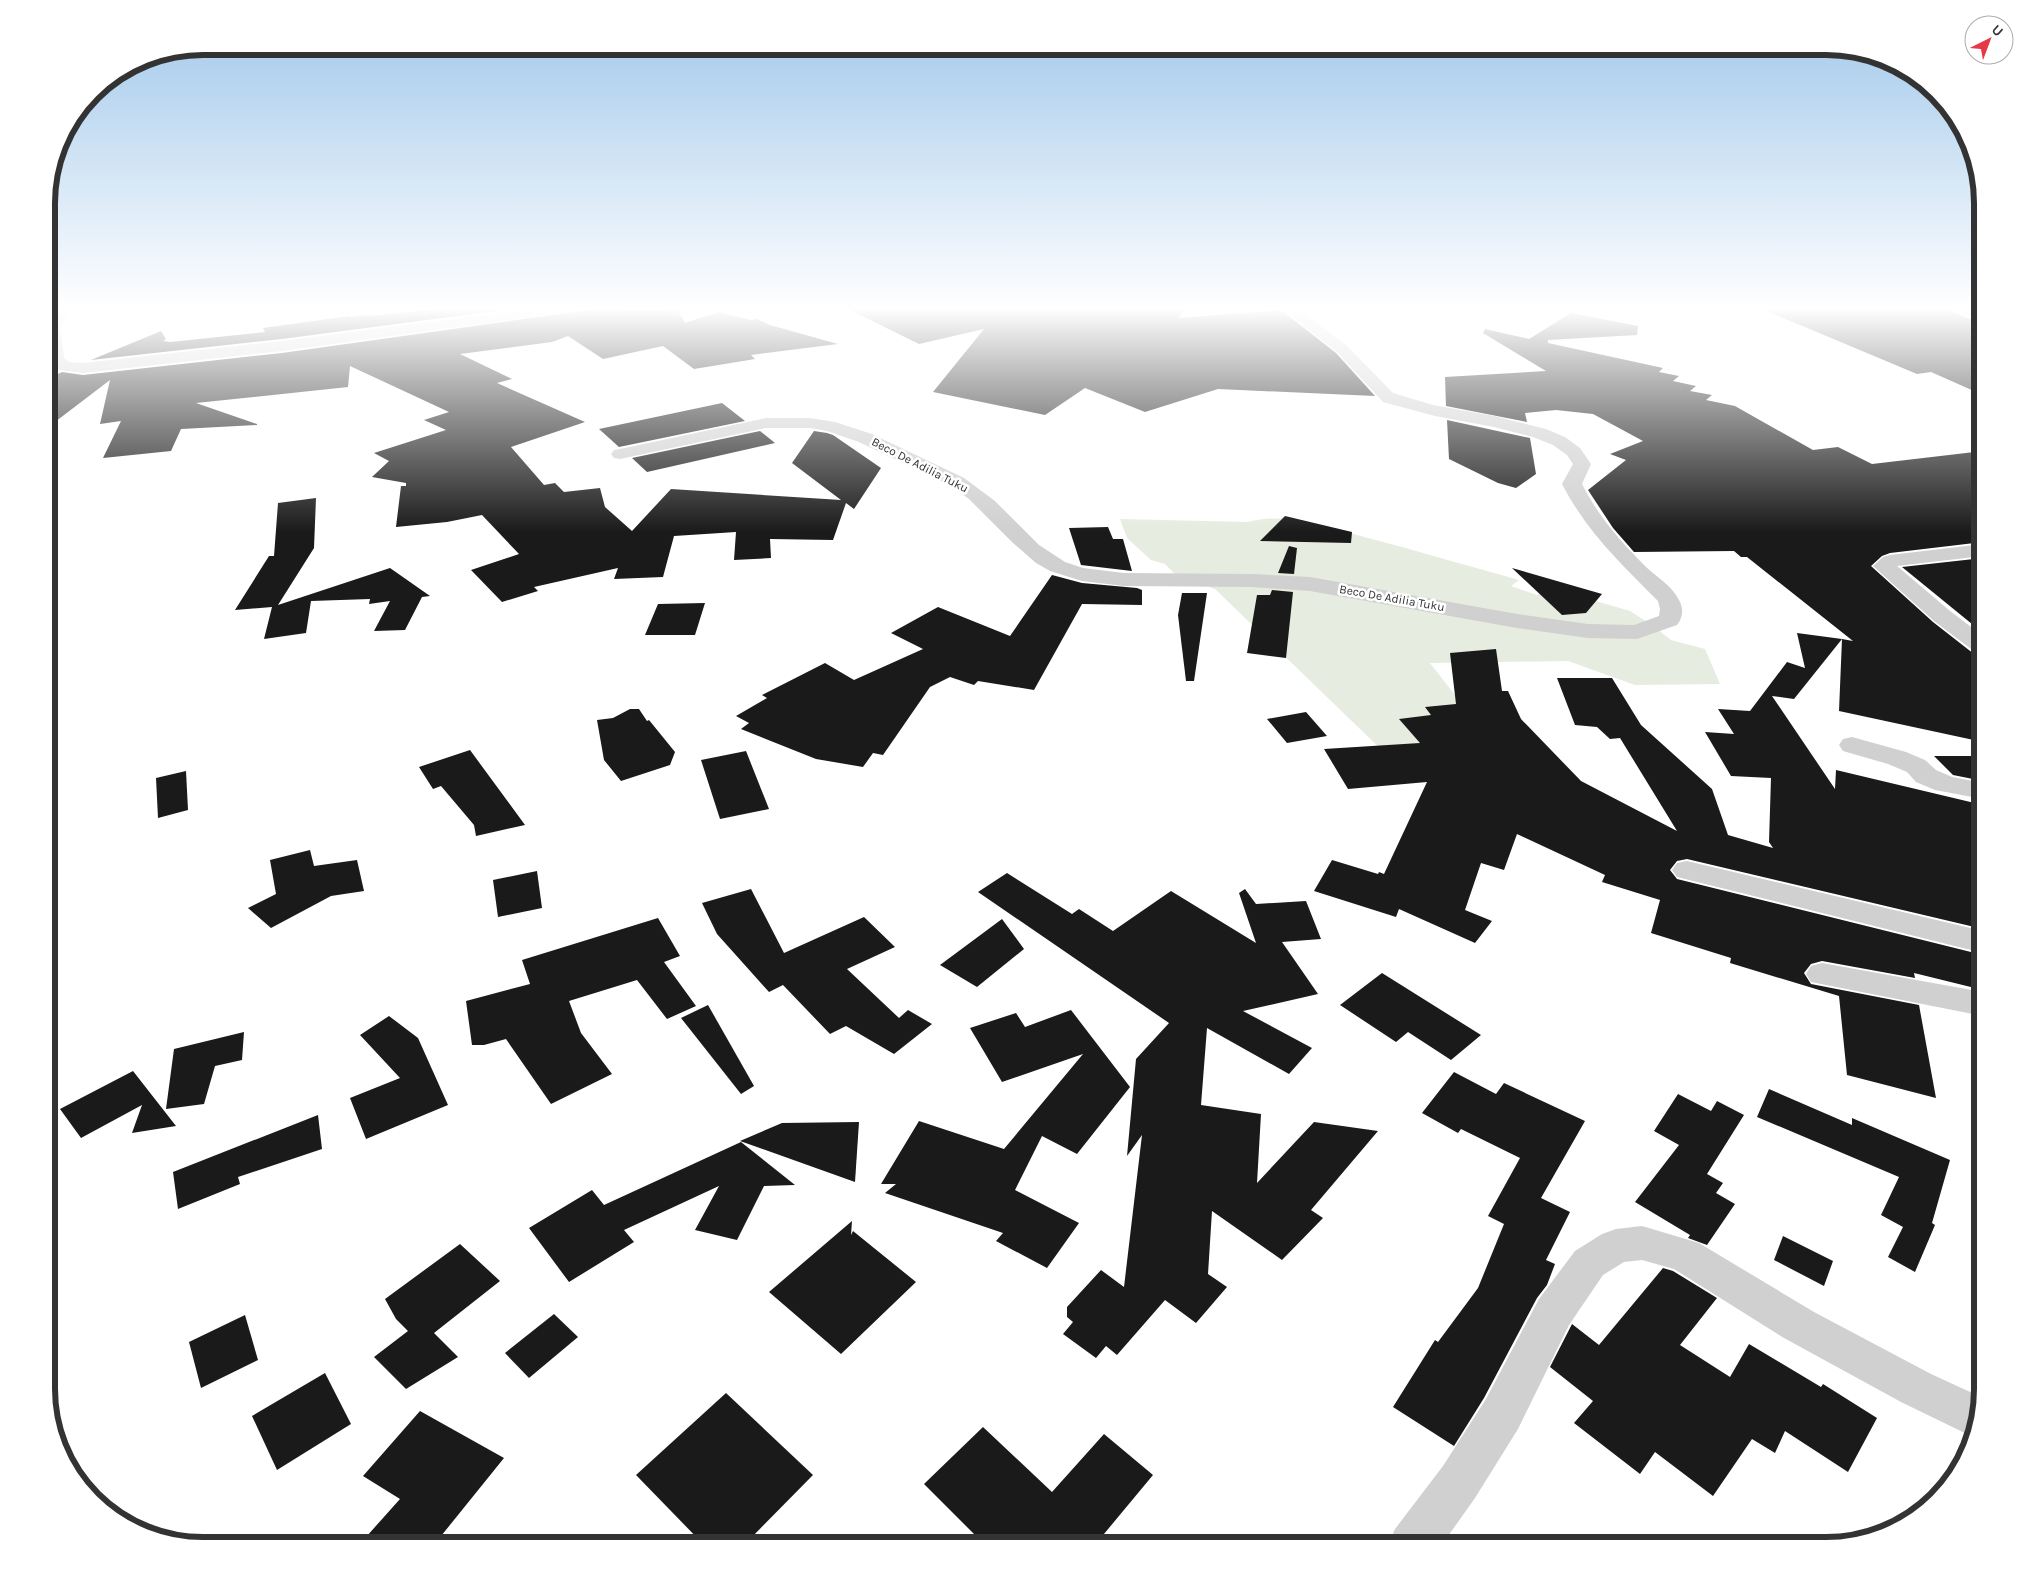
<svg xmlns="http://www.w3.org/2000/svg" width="2029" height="1592" viewBox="0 0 2029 1592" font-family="Karla,sans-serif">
<rect width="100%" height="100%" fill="#fff"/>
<path fill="#e6ecdf" d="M 1120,519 L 1248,522 C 1286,511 1331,529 1368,538 C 1418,551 1468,566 1519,580 L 1511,586 L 1537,595 L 1551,588 L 1630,611 L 1652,625 L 1671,640 L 1705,649 L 1720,684 L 1635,685 L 1568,661 L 1430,663 L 1497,749 L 1389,757 L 1215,589 L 1176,575 L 1165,564 L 1151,560 L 1127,538 Z"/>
<g fill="#1a1a1a">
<path d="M 436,309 L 503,309 L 503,310 L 282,339 L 91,360 L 161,331 L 166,339 L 163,341 L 170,342 L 265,332 L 263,328 L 349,316 L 350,317 L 370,315 L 371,316 Z"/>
<path d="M 595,309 L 624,309 L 624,311 L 677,309 L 685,323 L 719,312 L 751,320 L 757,319 L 770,325 L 838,344 L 751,355 L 755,359 L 694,369 L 663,346 L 603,359 L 568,336 L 552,342 L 460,354 L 512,379 L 497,383 L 585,422 L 511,447 L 544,485 L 555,483 L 564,492 L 600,488 L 605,507 L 632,531 L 671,489 L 841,500 L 792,463 L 814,431 L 827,433 L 833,435 L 881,468 L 854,509 L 846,503 L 833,540 L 770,539 L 771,558 L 734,560 L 736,532 L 674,536 L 663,577 L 614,579 L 618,568 L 534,587 L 538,591 L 502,602 L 471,570 L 519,554 L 482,515 L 447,522 L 396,527 L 401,486 L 406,486 L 406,483 L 372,477 L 389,461 L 374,453 L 446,430 L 424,420 L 449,412 L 350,366 L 348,387 L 196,403 L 257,424 L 257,425 L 181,429 L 171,451 L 103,458 L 121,421 L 100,424 L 110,380 L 47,428 L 47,379 L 62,372 L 83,375 L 282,353 Z"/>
<path d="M 848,309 L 1183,309 L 1179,318 L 1281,310 L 1336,353 L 1375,396 L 1218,389 L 1145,412 L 1085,388 L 1045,415 L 933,392 L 984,329 L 919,344 Z"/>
<path d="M 1762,309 L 1945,309 L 1983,324 L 1983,395 L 1931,372 L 1917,374 Z"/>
<path d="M 1571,313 L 1638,326 L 1637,335 L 1548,340 L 1548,343 L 1663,368 L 1659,372 L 1679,376 L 1673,381 L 1696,386 L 1690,391 L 1712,395 L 1706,400 L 1735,406 L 1813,450 L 1838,447 L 1872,464 L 1983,451 L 1983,542 L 1890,553 L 1882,556 L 1871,566 L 1933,622 L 1974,654 L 1983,656 L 1983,742 L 1839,711 L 1842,639 L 1853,641 L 1747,557 L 1741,557 L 1734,551 L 1634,552 L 1613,528 L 1588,490 L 1626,460 L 1610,454 L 1643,441 L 1593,414 L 1556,410 L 1525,413 L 1527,422 L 1446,406 L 1445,377 L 1546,371 L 1483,333 L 1485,329 L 1529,339 Z"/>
<path d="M 722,403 L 745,421 L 619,447 L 599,429 Z"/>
<path d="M 1447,420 L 1530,438 L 1536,474 L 1516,488 L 1498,483 L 1449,459 Z"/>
<path d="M 760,431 L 775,443 L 647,472 L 632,458 Z"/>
<path d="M 316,498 L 314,548 L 278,605 L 390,568 L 430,596 L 422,597 L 405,630 L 374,631 L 390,601 L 369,604 L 370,599 L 311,601 L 306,633 L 264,639 L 272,607 L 235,610 L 269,556 L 274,556 L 278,503 Z"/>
<path d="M 1285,516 L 1352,532 L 1351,543 L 1260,541 Z"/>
<path d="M 1108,527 L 1113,539 L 1123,539 L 1132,571 L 1081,565 L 1069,528 Z"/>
<path d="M 1289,546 L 1297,548 L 1294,574 L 1278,573 Z"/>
<path d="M 1983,558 L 1983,633 L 1902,567 Z"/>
<path d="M 1512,568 L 1602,594 L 1586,613 L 1562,615 Z"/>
<path d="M 1052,575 L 1082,583 L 1137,588 L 1142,590 L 1142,605 L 1082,604 L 1034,690 L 978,681 L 974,685 L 950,677 L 930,687 L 883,755 L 873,753 L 863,767 L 816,759 L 741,729 L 749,723 L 736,716 L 767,698 L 762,695 L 825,663 L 854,680 L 923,649 L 891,633 L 938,607 L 1010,636 Z"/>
<path d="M 1272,590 L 1293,592 L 1286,658 L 1247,653 L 1257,595 L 1270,595 Z"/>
<path d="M 1182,593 L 1207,593 L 1194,681 L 1186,681 L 1178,615 Z"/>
<path d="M 705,603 L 695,635 L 645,635 L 658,604 Z"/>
<path d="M 1797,633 L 1842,639 L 1794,699 L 1772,696 L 1835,789 L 1836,770 L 1983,805 L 1983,929 L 1687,859 L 1677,861 L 1670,870 L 1677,879 L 1983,955 L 1983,990 L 1914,973 L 1915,978 L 1822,961 L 1811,964 L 1804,973 L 1811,984 L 1919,1005 L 1936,1098 L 1847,1075 L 1839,996 L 1730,963 L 1731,958 L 1651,933 L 1660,900 L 1602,882 L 1605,875 L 1517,834 L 1504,870 L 1481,863 L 1465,910 L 1492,921 L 1475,943 L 1399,909 L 1396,917 L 1314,891 L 1332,860 L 1378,874 L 1379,872 L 1384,874 L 1427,782 L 1348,789 L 1324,749 L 1420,743 L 1399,719 L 1431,715 L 1425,707 L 1456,704 L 1450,653 L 1496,649 L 1502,691 L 1508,691 L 1521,719 L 1581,781 L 1677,831 L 1620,738 L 1610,739 L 1597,727 L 1575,725 L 1557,678 L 1612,678 L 1641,725 L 1712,789 L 1728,835 L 1773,848 L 1769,842 L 1771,778 L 1731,776 L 1705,732 L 1734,734 L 1718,709 L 1750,711 L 1787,662 L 1805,668 Z"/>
<path d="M 630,709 L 639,709 L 647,721 L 649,720 L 675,752 L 670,765 L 621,781 L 604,760 L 597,720 L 613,718 Z"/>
<path d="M 1306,712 L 1327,736 L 1287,743 L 1267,719 Z"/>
<path d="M 470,750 L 525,825 L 476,836 L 474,825 L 441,786 L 433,789 L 419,767 Z"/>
<path d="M 746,751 L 769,809 L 720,819 L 701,760 Z"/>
<path d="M 1934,756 L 1983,756 L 1983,781 L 1953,775 Z"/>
<path d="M 186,771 L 188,810 L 158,818 L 156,778 Z"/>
<path d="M 310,850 L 314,866 L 357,860 L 364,891 L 331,896 L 271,928 L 248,908 L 276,894 L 270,860 Z"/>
<path d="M 537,871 L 542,908 L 498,917 L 493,880 Z"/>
<path d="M 1007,873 L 1072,914 L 1079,909 L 1113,931 L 1171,891 L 1256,943 L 1239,893 L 1245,889 L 1256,904 L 1306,901 L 1321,939 L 1282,942 L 1318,994 L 1243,1011 L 1312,1048 L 1289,1074 L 1207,1028 L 1201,1105 L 1261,1114 L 1257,1183 L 1314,1122 L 1378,1131 L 1311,1210 L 1323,1218 L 1282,1260 L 1212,1211 L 1208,1274 L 1227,1287 L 1196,1323 L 1165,1300 L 1117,1355 L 1106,1346 L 1096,1358 L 1063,1334 L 1073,1322 L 1067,1317 L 1067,1307 L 1101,1270 L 1124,1287 L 1142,1135 L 1127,1156 L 1136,1059 L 1169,1023 L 978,892 Z"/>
<path d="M 751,889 L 784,953 L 864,917 L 895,947 L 847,969 L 899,1018 L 908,1010 L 932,1024 L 894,1054 L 846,1026 L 830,1034 L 783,985 L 769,992 L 717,934 L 702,903 Z"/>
<path d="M 658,918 L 680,956 L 664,962 L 696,1006 L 667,1019 L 637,980 L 569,1001 L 581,1033 L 612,1074 L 551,1104 L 506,1039 L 484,1045 L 472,1045 L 466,1001 L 530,984 L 522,960 Z"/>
<path d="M 1002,919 L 1024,949 L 977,987 L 940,965 Z"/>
<path d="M 1382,973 L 1481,1035 L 1451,1060 L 1408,1032 L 1396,1042 L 1340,1005 Z"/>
<path d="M 708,1005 L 754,1086 L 741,1094 L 681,1018 Z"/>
<path d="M 1071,1010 L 1130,1087 L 1077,1154 L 1042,1136 L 1015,1190 L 1079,1223 L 1047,1268 L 996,1241 L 1003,1233 L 885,1193 L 896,1184 L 881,1184 L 919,1121 L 1004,1149 L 1083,1054 L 1002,1082 L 970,1028 L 1016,1013 L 1025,1027 Z"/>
<path d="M 389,1016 L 418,1038 L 448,1105 L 366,1139 L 350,1098 L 400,1078 L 360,1035 Z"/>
<path d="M 244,1032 L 242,1060 L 215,1066 L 204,1104 L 166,1109 L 174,1049 Z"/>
<path d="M 133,1071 L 176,1126 L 132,1133 L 142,1105 L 81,1138 L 60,1109 Z"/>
<path d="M 1454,1072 L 1496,1094 L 1504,1083 L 1585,1121 L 1541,1198 L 1570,1212 L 1546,1260 L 1555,1264 L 1547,1285 L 1537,1298 L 1484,1398 L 1454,1446 L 1393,1407 L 1435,1340 L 1438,1342 L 1478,1288 L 1504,1224 L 1488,1216 L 1520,1158 L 1461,1129 L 1458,1133 L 1422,1113 Z"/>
<path d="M 1769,1089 L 1852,1125 L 1852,1118 L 1950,1160 L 1932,1223 L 1935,1225 L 1915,1272 L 1888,1257 L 1903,1227 L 1881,1215 L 1899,1177 L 1757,1117 Z"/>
<path d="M 1678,1094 L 1711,1111 L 1717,1101 L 1744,1115 L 1707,1174 L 1723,1183 L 1716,1193 L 1735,1204 L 1707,1245 L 1688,1238 L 1690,1235 L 1635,1202 L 1679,1145 L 1654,1131 Z"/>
<path d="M 318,1115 L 322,1149 L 238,1177 L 240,1184 L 178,1209 L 173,1172 Z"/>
<path d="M 859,1122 L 855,1182 L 740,1141 L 782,1123 Z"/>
<path d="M 741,1142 L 795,1185 L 764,1186 L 737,1240 L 695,1230 L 719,1186 L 624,1230 L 634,1242 L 569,1282 L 529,1228 L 592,1190 L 604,1205 Z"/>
<path d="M 852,1221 L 851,1235 L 853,1231 L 916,1282 L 841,1354 L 769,1292 Z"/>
<path d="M 1783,1236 L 1833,1261 L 1824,1286 L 1774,1260 Z"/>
<path d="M 460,1244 L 500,1281 L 434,1333 L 458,1357 L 406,1389 L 374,1357 L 408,1331 L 396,1319 L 385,1299 Z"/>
<path d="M 1663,1268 L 1673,1271 L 1717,1298 L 1680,1345 L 1730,1377 L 1749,1344 L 1821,1387 L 1823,1384 L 1877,1418 L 1848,1472 L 1785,1431 L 1775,1453 L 1752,1439 L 1713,1496 L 1655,1452 L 1640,1474 L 1574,1423 L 1593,1401 L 1550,1367 L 1571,1326 L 1572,1324 L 1599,1345 Z"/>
<path d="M 554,1314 L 578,1337 L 529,1378 L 505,1353 Z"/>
<path d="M 245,1315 L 258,1360 L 201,1388 L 189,1342 Z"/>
<path d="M 325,1373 L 351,1424 L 277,1470 L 252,1416 Z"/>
<path d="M 726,1393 L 813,1475 L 743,1546 L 705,1546 L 636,1475 Z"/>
<path d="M 420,1411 L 504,1458 L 433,1546 L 358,1546 L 400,1499 L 363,1476 Z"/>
<path d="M 983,1427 L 1052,1492 L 1104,1434 L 1153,1475 L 1094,1546 L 986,1546 L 924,1484 Z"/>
</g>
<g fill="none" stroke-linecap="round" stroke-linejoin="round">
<g fill="#d0d0d0" fill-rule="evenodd">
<path d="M 56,309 L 70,309 L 60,328 L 64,358 L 69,362 L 83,363 L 282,341 L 529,309 L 567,309 L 565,312 L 560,313 L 282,351 L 83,373 L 59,370 L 48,360 L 47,326 Z"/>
<path d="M 1282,309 L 1298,309 L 1347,346 L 1393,393 L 1433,405 L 1494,416 L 1546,429 L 1565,437 L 1580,448 L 1591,464 L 1582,484 C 1598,516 1621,542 1646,567 C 1657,577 1672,586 1679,600 C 1684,609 1683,617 1677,625 L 1637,639 L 1588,638 L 1517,628 L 1310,591 L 1252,587 L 1124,586 L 1082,581 L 1050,571 L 1036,563 L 1013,543 L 969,499 L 951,486 L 859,442 L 827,431 L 810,428 L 766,428 L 620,459 L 614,458 L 611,454 L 614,450 L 620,449 L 766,418 L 810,418 L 835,422 L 872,434 L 964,478 L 995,501 L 1039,545 L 1065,562 L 1083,568 L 1124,573 L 1252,574 L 1310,577 L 1517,614 L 1588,624 L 1634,625 L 1659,616 L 1660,609 L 1658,601 C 1621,564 1587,532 1562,484 L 1573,464 L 1567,455 L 1553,445 L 1533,437 L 1494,427 L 1435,416 L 1383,402 L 1337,352 Z"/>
<path d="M 1956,309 L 1975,309 L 1983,312 L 1983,321 L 1958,312 Z"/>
<path d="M 1983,544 L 1983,556 L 1897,566 L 1950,611 L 1983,636 L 1983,654 L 1975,652 L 1934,621 L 1873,566 L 1883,557 L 1890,555 Z"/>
<path d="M 1852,737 L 1906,752 L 1925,760 L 1936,770 L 1952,777 L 1983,783 L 1983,799 L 1935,790 L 1916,782 L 1907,772 L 1888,764 L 1843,751 L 1839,745 L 1843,739 Z"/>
<path d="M 1687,861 L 1983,931 L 1983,953 L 1677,877 L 1672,870 L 1677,863 Z"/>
<path d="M 1822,963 L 1983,992 L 1983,1016 L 1811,982 L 1806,974 L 1811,966 Z"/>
<path d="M 1642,1226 L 1699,1243 L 1814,1312 L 1931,1374 L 1981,1397 L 1973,1437 L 1901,1402 L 1784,1338 L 1674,1269 L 1642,1260 L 1624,1262 L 1603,1275 L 1569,1325 L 1518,1429 L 1475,1498 L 1441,1546 L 1388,1546 L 1395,1529 L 1443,1466 L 1486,1399 L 1539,1299 L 1575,1251 L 1602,1234 L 1616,1229 Z"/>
</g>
</g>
<linearGradient id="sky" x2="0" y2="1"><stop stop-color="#9ec6ea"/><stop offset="0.58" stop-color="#fff"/><stop offset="1" stop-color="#fff" stop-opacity="0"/></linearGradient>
<rect width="2029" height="532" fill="url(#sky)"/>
<g text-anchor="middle" stroke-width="5" stroke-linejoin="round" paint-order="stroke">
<g font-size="12" fill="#333" stroke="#fff">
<text transform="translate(920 465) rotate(27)" y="4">Beco De Adilia Tuku</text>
<text transform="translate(1392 598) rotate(10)" y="4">Beco De Adilia Tuku</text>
</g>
</g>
<path d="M0 0H2029V1592H0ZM203 55H1826A148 148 0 0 1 1974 203V1389A148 148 0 0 1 1826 1537H203A148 148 0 0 1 55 1389V203A148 148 0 0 1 203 55Z" fill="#fff" fill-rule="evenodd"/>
<path fill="none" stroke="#333" stroke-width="6" d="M203 55H1826A148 148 0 0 1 1974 203V1389A148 148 0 0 1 1826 1537H203A148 148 0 0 1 55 1389V203A148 148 0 0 1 203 55Z"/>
<g transform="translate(1989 40) rotate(42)"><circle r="24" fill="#ffffff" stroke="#adadad"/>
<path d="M0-4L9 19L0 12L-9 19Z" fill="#e63946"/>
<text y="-8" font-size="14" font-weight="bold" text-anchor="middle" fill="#333333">U</text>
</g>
</svg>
